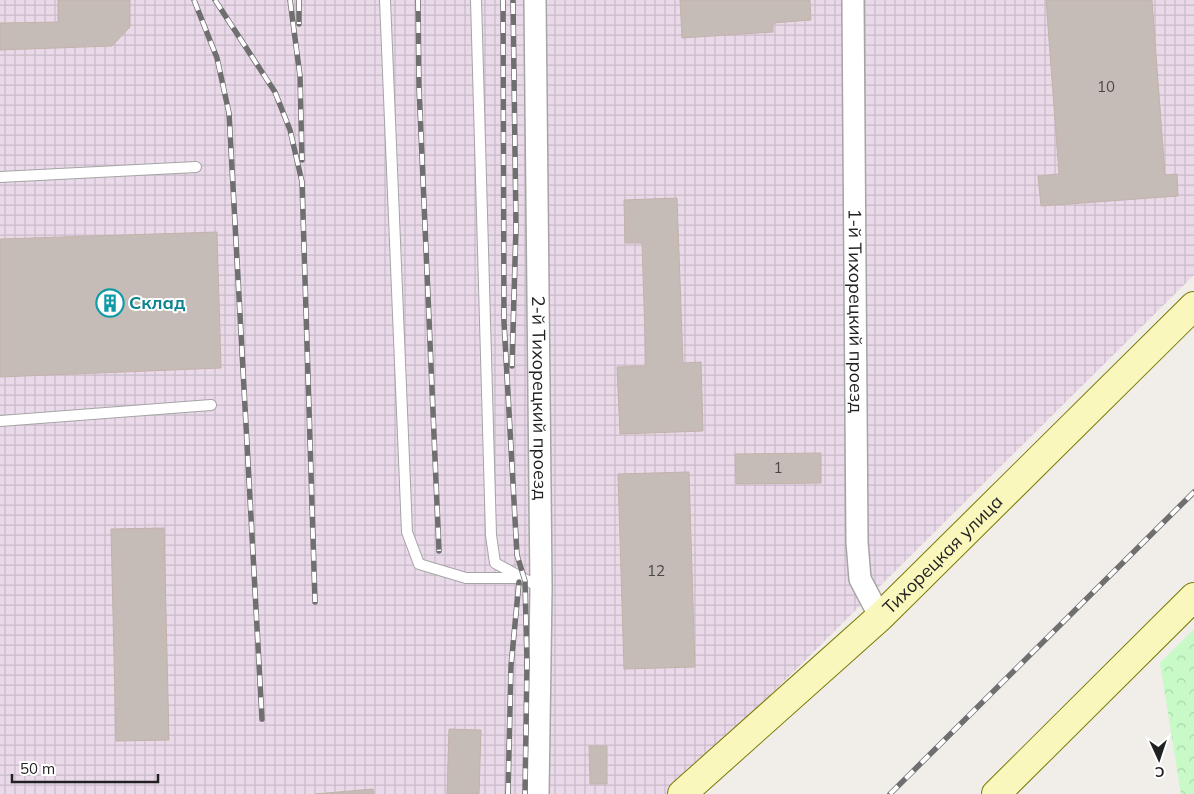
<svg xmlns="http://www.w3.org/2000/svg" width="1194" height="794" viewBox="0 0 1194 794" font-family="Mulish,sans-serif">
<defs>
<pattern id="industrial-grid" width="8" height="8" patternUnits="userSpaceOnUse" patternTransform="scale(1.25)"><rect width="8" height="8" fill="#eadae9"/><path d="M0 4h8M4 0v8" fill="none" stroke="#c8bbc8"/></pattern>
<pattern id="park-crowns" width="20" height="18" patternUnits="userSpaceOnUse" patternTransform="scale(1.25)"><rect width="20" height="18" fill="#c7fac6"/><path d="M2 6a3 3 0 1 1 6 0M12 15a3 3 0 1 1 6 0" fill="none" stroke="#abd6aa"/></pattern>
</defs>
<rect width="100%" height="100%" fill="#f1ede8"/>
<path fill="url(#industrial-grid)" d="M 0,0 L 1194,0 L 1194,275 L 670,794 L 0,794 Z"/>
<path fill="url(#park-crowns)" d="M 1194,629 L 1194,794 L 1181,794 L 1160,663 Z"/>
<g fill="#c6bcb7" stroke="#c3b2aa">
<path d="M 58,0 L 130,0 L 130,27 L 112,46 L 0,50 L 0,23 L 58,22 Z"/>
<path d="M 680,0 L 810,0 L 811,20 L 773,23 L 773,32 L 682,38 Z"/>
<path d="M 1046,0 L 1152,0 L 1165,175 L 1177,174 L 1178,196 L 1041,206 L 1038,176 L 1059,174 Z"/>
<path d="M 677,198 L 683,363 L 701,362 L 703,431 L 620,434 L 617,367 L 646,366 L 642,243 L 625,243 L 624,200 Z"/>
<path d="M 217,232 L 221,368 L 0,377 L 0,239 Z"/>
<path d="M 821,453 L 821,483 L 736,484 L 735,454 Z"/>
<path d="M 689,472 L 695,667 L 624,669 L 618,474 Z"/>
<path d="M 164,528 L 169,740 L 116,741 L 111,529 Z"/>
<path d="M 449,729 L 481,730 L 479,794 L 447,794 Z"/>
<path d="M 589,746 L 607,746 L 607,784 L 590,784 Z"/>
<path d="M 373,789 L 374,794 L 315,794 Z"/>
</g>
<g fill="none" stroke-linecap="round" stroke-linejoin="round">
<g stroke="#a5a5a5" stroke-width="12">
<g id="lane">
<path d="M 385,0 L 407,532 L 419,564 L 466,578 L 519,578"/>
<path d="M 476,0 L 491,535 L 495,563 L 541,588"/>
<path d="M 0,177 L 196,167"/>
<path d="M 0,421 L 211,405"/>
</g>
</g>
<g stroke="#a5a5a5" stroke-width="24">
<g id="street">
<path id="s1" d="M 535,0 L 541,588 L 538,794"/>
<path id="s2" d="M 853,0 L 857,542 L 860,579 L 880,617"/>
</g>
</g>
<g stroke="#797a05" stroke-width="30">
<g id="secondary">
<path id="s3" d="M 682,794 L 880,617 L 1194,306"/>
<path d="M 996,794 L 1194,597"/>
</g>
</g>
<use href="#lane" stroke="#fff" stroke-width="10"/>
<use href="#street" stroke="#fff" stroke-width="21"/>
<use href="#secondary" stroke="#faf7bd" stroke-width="28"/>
<g stroke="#6f6f6f" stroke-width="5.5">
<g id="rail">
<path d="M 194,0 L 217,58 L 229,113 L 262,719"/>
<path d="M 215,0 L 275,92 L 290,130 L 302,182 L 315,602"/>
<path d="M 290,0 L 300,76 L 302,160"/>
<path d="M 299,0 L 299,24"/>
<path d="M 418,0 L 419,87 L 439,551"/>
<path d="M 503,0 L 504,322 L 517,555 L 525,581 L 527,663 L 525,794"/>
<path d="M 512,366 L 516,227 L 513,0"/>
<path d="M 508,794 L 511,666 L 519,582"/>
<path d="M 890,794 L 1194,492"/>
</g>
</g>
<use href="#rail" stroke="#fff" stroke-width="4" stroke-dasharray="11" stroke-linecap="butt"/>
</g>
<defs>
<g id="building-ring" transform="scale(1.4375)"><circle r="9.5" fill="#fff" stroke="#0f9aa8" stroke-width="1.5"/><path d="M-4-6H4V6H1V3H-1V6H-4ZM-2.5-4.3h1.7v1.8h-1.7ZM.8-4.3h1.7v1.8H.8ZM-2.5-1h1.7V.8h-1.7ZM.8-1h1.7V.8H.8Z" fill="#0f9aa8"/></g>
</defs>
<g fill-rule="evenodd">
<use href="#building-ring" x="110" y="303"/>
</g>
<g text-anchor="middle" stroke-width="4" stroke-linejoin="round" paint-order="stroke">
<g font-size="15" fill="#4a4846">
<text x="1106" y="92">10</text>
<text x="778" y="473">1</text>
<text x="656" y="576">12</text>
</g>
<g font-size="18" font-weight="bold" fill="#0d838f" stroke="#fff" text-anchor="start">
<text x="129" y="309">Склад</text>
</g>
<g font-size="18" fill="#212121" stroke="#fff">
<text dy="6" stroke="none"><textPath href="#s2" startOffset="311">1-й Тихорецкий проезд</textPath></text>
<text dy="6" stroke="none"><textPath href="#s1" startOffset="398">2-й Тихорецкий проезд</textPath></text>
<text dy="6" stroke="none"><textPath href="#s3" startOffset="354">Тихорецкая улица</textPath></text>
</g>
</g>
<g transform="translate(1159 759) rotate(177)" stroke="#ffffff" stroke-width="4" paint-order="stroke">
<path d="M0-4L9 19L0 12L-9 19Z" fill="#212121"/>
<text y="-8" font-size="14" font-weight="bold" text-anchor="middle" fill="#212121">С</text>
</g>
<path d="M12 774v8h146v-8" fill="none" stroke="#212121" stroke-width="2.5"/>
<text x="20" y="774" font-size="15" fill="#212121" stroke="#ffffff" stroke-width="4" paint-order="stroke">50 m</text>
</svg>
